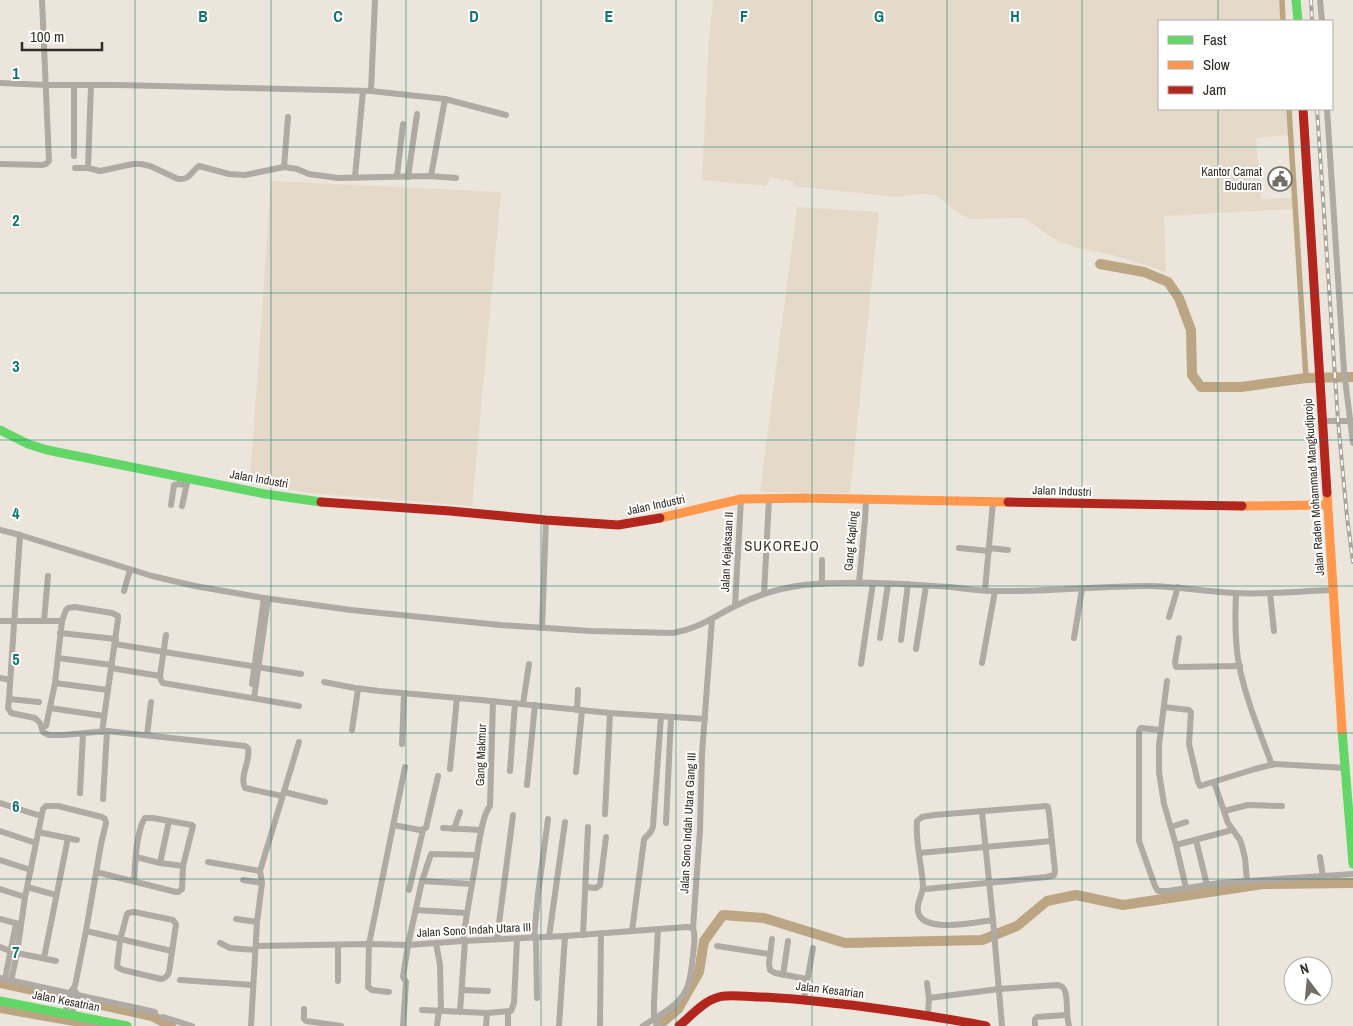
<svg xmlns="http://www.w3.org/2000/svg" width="1353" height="1026" font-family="'Archivo Narrow',sans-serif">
	<rect width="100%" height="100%" fill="#ece5dc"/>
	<g fill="#e5dac9">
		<path d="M713 0H1281L1283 21H1159V109H1288L1289 135 1256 138 1261 199 1292 198V209L1164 216 1166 272 1113 255 1082 249 1059 242 1024 218 970 219 953 209 936 195 921 194 896 197 793 186 794 182 770 177 766 186 702 180 709 40Z"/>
		<path d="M271 181 501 192 472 506 310 493 250 484Z"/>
		<path d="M797 207 879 212 850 493 760 492Z"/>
	</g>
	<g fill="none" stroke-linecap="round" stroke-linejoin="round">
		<g stroke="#bca583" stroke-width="5.5">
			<path d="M1282 0 1283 21"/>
			<path d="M1289 109 1306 378"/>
		</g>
		<g stroke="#bca583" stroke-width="10">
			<path d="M1100 264 1144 272 1168 282 1179 298 1191 330 1192 375 1201 387H1241L1306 378 1353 377"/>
			<path d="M0 983 152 1016 171 1026"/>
			<path d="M0 1008 102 1026"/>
			<path d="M658 1026 678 1009 699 972 704 941 723 915 764 918 845 943 982 940 1017 926 1047 901 1076 895 1123 905 1263 884 1353 883"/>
		</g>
		<g stroke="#afaaa3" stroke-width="6">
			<path d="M1320 0 1322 21"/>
			<path d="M0 83 46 85H117L371 91 445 99 506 115"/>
			<path d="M74 85V156"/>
			<path d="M371 91 375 0"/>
			<path d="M1327 109 1344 371 1353 443"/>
			<path d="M0 164 42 165 46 164 49 161 42 0"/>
			<path d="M284 167 288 117"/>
			<path d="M75 168H88L91 85"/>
			<path d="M88 168 100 171 133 164H141L150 166 178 179C191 180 190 172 199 166L229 174 245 175 284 167 297 169 309 174 338 178 429 176 456 178"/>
			<path d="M397 176 403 124"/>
			<path d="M431 176 445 99"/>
			<path d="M355 177 363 91"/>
			<path d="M408 177 417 114"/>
			<path d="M1328 421H1353"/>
			<path d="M171 505 174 485 179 484 186 485"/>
			<path d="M182 506 187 483"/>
			<path d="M0 530 20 535 152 576 195 586 264 598 351 610 500 625 591 631 673 633C698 629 713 617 735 606 757 595 780 588 804 585 852 580 902 584 951 587 966 589 981 591 996 591 1047 592 1097 586 1148 586 1177 586 1205 592 1234 593 1267 595 1300 591 1333 590"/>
			<path d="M20 535 9 699 8 708 11 713 35 718 40 723 43 732 49 735H63L107 731 116 732 245 746 248 748C251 761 239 776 245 788L282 796"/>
			<path d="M959 548 989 551"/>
			<path d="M989 548 1008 550"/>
			<path d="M822 560V584"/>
			<path d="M859 583 865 520 866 500"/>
			<path d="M985 590 993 502"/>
			<path d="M124 591 130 570"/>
			<path d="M1236 593C1235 615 1235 638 1238 659 1244 695 1259 730 1272 765"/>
			<path d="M1270 593 1274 631"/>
			<path d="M764 594 769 499"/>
			<path d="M735 606 741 499"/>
			<path d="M1169 617 1178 587"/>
			<path d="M0 621H62"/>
			<path d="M44 621 48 576"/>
			<path d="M542 628 546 520"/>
			<path d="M60 633 116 639"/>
			<path d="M166 635 160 676 161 680 163 683 299 706"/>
			<path d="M880 638 888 584"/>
			<path d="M1074 638 1082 589"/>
			<path d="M1179 638 1175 662 1176 667 1240 666"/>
			<path d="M901 640 908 584"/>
			<path d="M115 644 301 674"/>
			<path d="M916 649 926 586"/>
			<path d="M58 658 112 665"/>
			<path d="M982 663 995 591"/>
			<path d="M861 664 873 583"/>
			<path d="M111 668 160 676"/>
			<path d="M0 678 10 680"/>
			<path d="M1167 681 1159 745V772L1164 804 1176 845 1186 888"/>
			<path d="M324 682 355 688 379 691 481 700 610 713 705 719"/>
			<path d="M55 683 108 690"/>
			<path d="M252 684 264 598"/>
			<path d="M254 698 268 599"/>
			<path d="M9 699 39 702"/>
			<path d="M523 704 529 664"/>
			<path d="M1164 707 1189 710 1191 712 1189 744 1198 782 1200 786 1255 769 1275 764 1346 768"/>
			<path d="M50 708 104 716"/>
			<path d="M577 710 578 690"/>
			<path d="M46 726 55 683 62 621 66 610 68 608 75 607 112 613 118 616V619L102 732"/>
			<path d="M352 730 358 689"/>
			<path d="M1161 730 1141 728 1140 729 1139 732V841L1155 886 1158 891H1168L1219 883 1353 874"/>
			<path d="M147 735 151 702"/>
			<path d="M402 744 404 694"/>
			<path d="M450 769 457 698"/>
			<path d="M510 771 515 703"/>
			<path d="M576 772 582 710"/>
			<path d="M1214 782 1228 823 1240 840 1242 846 1245 858 1247 881"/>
			<path d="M527 785 535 705"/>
			<path d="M284 792 325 802"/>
			<path d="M80 793 83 734"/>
			<path d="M103 799 107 731"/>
			<path d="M0 803 41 816"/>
			<path d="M1224 811 1248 805 1282 806"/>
			<path d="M982 812 993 920 1002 1026"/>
			<path d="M605 814 610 713"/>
			<path d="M666 823 671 717"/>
			<path d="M393 825 420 830 426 828 438 776"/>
			<path d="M1171 827 1186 822"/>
			<path d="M443 828 481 830"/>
			<path d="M454 829 460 812"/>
			<path d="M0 831 36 843"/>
			<path d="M38 832 77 840"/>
			<path d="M1196 840 1207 885"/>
			<path d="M1176 845 1232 830"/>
			<path d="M919 853 1052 841"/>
			<path d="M136 857 160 863 183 866"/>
			<path d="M1320 857 1323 877"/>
			<path d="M0 860 31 870"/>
			<path d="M208 862 260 871"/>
			<path d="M160 863 169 821"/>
			<path d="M96 872 176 892H178L182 889 183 866 193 826 192 825 153 818H145C136 830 135 866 134 881"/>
			<path d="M243 880 262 883"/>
			<path d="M422 881 472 884"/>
			<path d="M27 887 56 895"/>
			<path d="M586 887 596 888 600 885 606 837"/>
			<path d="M923 888 926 889 1047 877 1054 875 1055 871 1049 813 1048 807 1046 806 934 815 922 817 917 821C915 842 922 865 923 886 923 895 916 903 918 912 923 934 978 922 993 920"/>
			<path d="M0 889 25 897"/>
			<path d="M409 890 423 830"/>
			<path d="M416 910 467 913"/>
			<path d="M134 912 173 920 176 924 169 972C167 977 165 978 161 979L123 970 117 967 120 940 127 914 128 913Z"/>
			<path d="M0 919 19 924"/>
			<path d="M236 919 257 922"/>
			<path d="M86 931 172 951"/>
			<path d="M632 931 644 840C646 834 652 835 653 826L661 716"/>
			<path d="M583 935 588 827"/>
			<path d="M549 937 565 822"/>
			<path d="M534 938 538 894 548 819"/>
			<path d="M536 938 537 998"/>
			<path d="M497 939 513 815"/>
			<path d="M772 939 769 963 770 970 775 973 807 979"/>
			<path d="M463 941C466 916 471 891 475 867 478 852 481 816 490 806L493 701"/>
			<path d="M220 943 230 948 255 950"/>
			<path d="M436 943 440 965 441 1010"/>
			<path d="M338 945V981"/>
			<path d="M256 946 369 944 408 945 463 941 565 936 687 927 693 928"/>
			<path d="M717 946 769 954"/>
			<path d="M0 947 10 951"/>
			<path d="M17 953 56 961"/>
			<path d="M44 958 68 838"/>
			<path d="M783 975 788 941"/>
			<path d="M0 978 155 1012"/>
			<path d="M5 979 16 924"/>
			<path d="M180 980 253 985"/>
			<path d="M11 981 17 953 25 897 43 809 46 806H58L102 817 105 819 106 823 101 844 86 931 75 986 70 993 65 1014"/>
			<path d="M927 983 929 998 999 989 1058 985C1062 987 1063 986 1065 991 1068 999 1066 1016 1069 1026"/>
			<path d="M462 990 488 991"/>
			<path d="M389 992 372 990 368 987 369 944 405 767"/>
			<path d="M804 999 813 948"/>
			<path d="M304 1009V1019L306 1021 341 1026"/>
			<path d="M422 1010 487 1013 511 1011 514 1003 517 939"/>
			<path d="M460 1012 465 941"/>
			<path d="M72 1015 76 992"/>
			<path d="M928 1015 929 998"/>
			<path d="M163 1017 192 1026"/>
			<path d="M654 1019V1002L658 929"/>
			<path d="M654 1019 659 1026"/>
			<path d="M251 1026 257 922 262 883 260 871 299 742"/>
			<path d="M403 1026 406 982 403 977 408 945 422 881 431 854H432L477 855"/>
			<path d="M437 1026 439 1010"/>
			<path d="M486 1026 487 1013"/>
			<path d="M508 1026V1012"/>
			<path d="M559 1026 565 936"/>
			<path d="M600 1026 601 933"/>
			<path d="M643 1026C659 1015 682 1005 688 985 691 976 692 965 693 955 694 946 696 936 693 928L700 830 702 754 712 619"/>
			<path d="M1035 1026V1019L1037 1017 1066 1015"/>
		</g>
		<g stroke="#63d668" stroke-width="9">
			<path d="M1296 0 1298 21"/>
			<path d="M0 430 28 444 47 450 265 494 321 502"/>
			<path d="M1342 730 1353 864"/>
			<path d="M0 1001 127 1026"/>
		</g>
		<g stroke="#ff974d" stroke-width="9">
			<path d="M1327 493 1342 730"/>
			<path d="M1242 506 1327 505"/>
			<path d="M660 518 741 499 805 498 1008 502"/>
		</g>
		<g stroke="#b3261e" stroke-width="9">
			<path d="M1303 109 1327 493"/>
			<path d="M321 502 450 511 546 520 618 525 660 518"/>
			<path d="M1008 502 1242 506"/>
			<path d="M679 1026C691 1016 703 1001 719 997 732 994 746 997 760 997 791 998 821 1002 851 1005 896 1011 941 1017 986 1026"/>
		</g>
		<g stroke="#aaa49d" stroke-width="4">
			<g id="rail">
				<path d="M1311 0 1312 21"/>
				<path d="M1317 109 1338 421 1347 517 1353 562"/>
			</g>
		</g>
		<use href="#rail" stroke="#fff" stroke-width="2" stroke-dasharray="5.5" stroke-linecap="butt"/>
	</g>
	<path fill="none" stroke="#0f766e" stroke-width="1" stroke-opacity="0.55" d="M135 0V1026M271 0V1026M406 0V1026M541 0V1026M676 0V1026M812 0V1026M947 0V1026M1082 0V1026M1218 0V21M1218 109V1026M0 147H1353M0 293H1353M0 440H1353M0 586H1353M0 733H1353M0 879H1353"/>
	<defs>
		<g id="civic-ring" transform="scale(1.25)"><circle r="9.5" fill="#fff" stroke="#726d66" stroke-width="1.5"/><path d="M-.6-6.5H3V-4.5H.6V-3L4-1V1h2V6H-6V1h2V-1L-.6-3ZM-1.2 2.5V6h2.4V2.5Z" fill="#726d66"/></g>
	</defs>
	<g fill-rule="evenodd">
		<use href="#civic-ring" x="1280" y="179"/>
	</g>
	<g text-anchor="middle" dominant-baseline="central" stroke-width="4" stroke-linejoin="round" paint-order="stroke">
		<g font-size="12" fill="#312d26" stroke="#fff" text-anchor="end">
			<text x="1262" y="172">Kantor Camat<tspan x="1262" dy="14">Buduran</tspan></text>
		</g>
		<g font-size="12" fill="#312d26" stroke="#fff">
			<text transform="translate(259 479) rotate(10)">Jalan Industri</text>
			<text transform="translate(1314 487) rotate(-94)">Jalan Raden Mohammad Mangkudiprojo</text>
			<text transform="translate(1062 491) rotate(2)">Jalan Industri</text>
			<text transform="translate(656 505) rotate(-12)">Jalan Industri</text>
			<text transform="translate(851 541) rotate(-85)">Gang Kapling</text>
			<text transform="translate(727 552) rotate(-87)">Jalan Kejaksaan II</text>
			<text transform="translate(481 755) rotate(-88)">Gang Makmur</text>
			<text transform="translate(688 823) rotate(-87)">Jalan Sono Indah Utara Gang III</text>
			<text transform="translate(474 930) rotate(-3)">Jalan Sono Indah Utara III</text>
			<text transform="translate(830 990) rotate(7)">Jalan Kesatrian</text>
			<text transform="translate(66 1001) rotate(11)">Jalan Kesatrian</text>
		</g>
		<g font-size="15" letter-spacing="1" fill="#3e3528" stroke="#fff">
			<text x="782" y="545">SUKOREJO</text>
		</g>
	</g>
	<g font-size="16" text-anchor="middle" font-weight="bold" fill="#0f766e" stroke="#fff" stroke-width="4" stroke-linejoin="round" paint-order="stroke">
		<text x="203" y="22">B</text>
		<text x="338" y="22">C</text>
		<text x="474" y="22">D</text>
		<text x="609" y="22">E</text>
		<text x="744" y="22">F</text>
		<text x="879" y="22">G</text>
		<text x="1015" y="22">H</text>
		<text x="16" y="79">1</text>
		<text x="16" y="226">2</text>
		<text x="16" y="372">3</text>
		<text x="16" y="519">4</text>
		<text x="16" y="665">5</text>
		<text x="16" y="812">6</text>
		<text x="16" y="958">7</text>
	</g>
	<rect x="1158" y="20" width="175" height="90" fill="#ffffff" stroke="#adaba8"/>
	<rect x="1168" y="36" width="25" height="8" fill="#63d668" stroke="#adaba8"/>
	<text x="1203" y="45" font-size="15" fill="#312d26">Fast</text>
	<rect x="1168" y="61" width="25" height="8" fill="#ff974d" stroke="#adaba8"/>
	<text x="1203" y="70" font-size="15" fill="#312d26">Slow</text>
	<rect x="1168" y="86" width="25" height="8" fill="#b3261e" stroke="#adaba8"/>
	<text x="1203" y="95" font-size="15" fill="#312d26">Jam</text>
	<g transform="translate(1308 981) rotate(344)"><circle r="24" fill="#ffffff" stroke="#adaba8"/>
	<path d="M0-4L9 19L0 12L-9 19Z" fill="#726d66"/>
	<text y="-8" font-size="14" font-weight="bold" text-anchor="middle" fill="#312d26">N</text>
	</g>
	<path d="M22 42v8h80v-8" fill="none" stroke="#312d26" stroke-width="2.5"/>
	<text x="30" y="42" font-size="15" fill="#312d26" stroke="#ffffff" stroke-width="4" paint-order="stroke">100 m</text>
</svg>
